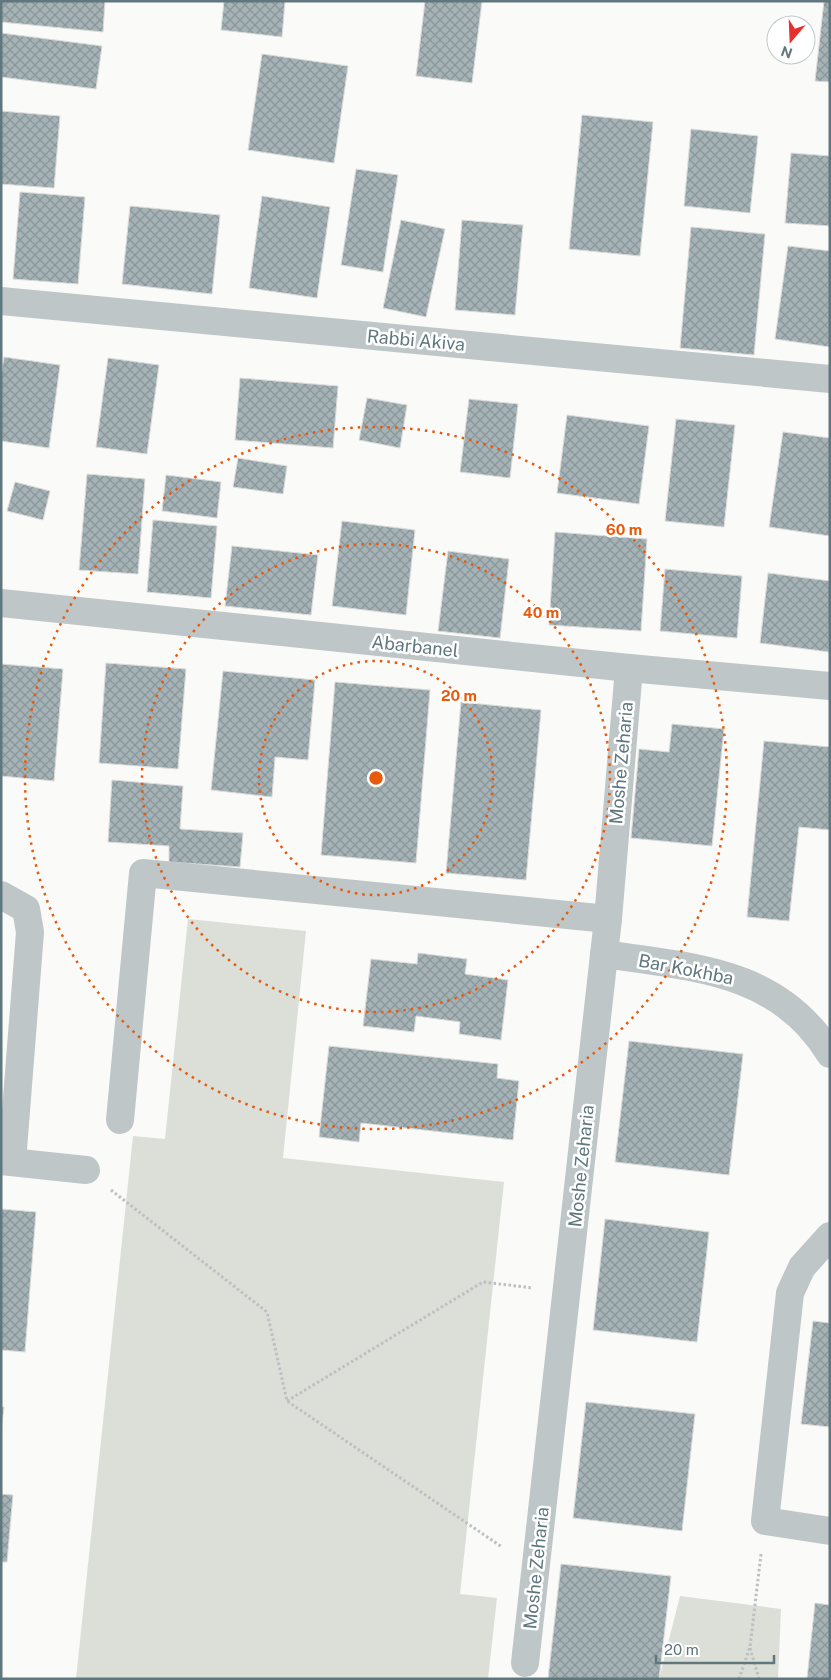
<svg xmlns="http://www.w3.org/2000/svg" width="831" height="1680" font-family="'Public Sans',sans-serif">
	<defs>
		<pattern id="building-cross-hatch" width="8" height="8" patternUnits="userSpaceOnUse" patternTransform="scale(1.25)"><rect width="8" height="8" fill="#a5b3b6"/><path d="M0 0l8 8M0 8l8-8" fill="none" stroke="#8a9699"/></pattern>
	</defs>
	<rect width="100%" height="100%" fill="#fafaf8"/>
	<g fill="#dbdfd7">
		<path d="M188 919 306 931 283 1158 504 1182 460 1594 497 1598 488 1679H76L133 1136 165 1139Z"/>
		<path d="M680 1596 781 1609 778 1679H659Z"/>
	</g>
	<g fill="url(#building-cross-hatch)" stroke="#dcdcda">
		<path d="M1 1H105L103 32 1 22Z"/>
		<path d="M224 1H285L282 37 221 30Z"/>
		<path d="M425 1H482L472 83 416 76Z"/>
		<path d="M824 1H830V82L815 81Z"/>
		<path d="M1 33 102 46 96 89 1 77Z"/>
		<path d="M262 54 348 66 334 163 248 150Z"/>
		<path d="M1 111 60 116 54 188 1 184Z"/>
		<path d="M582 115 653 122 640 256 569 249Z"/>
		<path d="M691 129 758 136 750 213 684 206Z"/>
		<path d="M791 153 830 156V226L785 223Z"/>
		<path d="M356 169 398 175 383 272 341 265Z"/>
		<path d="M20 192 85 197 78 284 13 279Z"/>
		<path d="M262 196 330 207 317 298 249 288Z"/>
		<path d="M130 206 220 215 212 294 122 284Z"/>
		<path d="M401 220 445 229 426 317 383 308Z"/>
		<path d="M462 220 523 225 515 315 455 310Z"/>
		<path d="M691 227 765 234 754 355 680 348Z"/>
		<path d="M788 246 830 251V347L775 339Z"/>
		<path d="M4 357 60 365 49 448 1 441V377Z"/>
		<path d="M108 358 159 365 147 454 96 447Z"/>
		<path d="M240 378 338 386 333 448 235 440Z"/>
		<path d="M367 398 407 405 400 448 359 440Z"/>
		<path d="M469 399 518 404 510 478 460 472Z"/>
		<path d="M567 415 649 426 639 504 557 493Z"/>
		<path d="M676 419 735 425 724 527 665 521Z"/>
		<path d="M783 432 830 438V536L769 527Z"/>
		<path d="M238 458 287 466 283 494 233 487Z"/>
		<path d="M87 474 145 479 138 574 79 570Z"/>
		<path d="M166 475 221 482 217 518 162 511Z"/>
		<path d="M15 482 50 491 43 520 7 511Z"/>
		<path d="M153 520 217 526 211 598 147 592Z"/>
		<path d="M342 521 415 530 406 615 332 606Z"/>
		<path d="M555 532 647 539 641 631 549 625Z"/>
		<path d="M232 546 318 555 311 615 225 606Z"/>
		<path d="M448 551 509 559 500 638 438 631Z"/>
		<path d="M665 569 742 576 737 638 660 631Z"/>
		<path d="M768 573 830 581 829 652 760 643Z"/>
		<path d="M106 663 186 669 178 769 99 763Z"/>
		<path d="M1 664 63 669 54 781 1 776Z"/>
		<path d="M223 671 315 680 308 760 275 757 272 797 211 790Z"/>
		<path d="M335 682 430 690 416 863 321 855Z"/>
		<path d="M461 702 541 710 526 880 446 873Z"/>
		<path d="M672 724 724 729 712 846 631 838 639 749 669 752Z"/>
		<path d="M764 741 830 747V830L799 827 789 921 747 917Z"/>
		<path d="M112 780 183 786 180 829 243 833 240 867 169 862V846L108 842Z"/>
		<path d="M418 953 467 959 465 974 508 980 501 1040 459 1034 460 1022 416 1016 414 1032 363 1026 371 959 417 964Z"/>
		<path d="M629 1041 743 1054 729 1175 615 1162Z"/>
		<path d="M329 1046 498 1064 497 1078 519 1081 513 1140 361 1123 359 1142 319 1137Z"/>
		<path d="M1 1209 36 1212 25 1352 1 1350Z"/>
		<path d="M605 1219 709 1232 697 1342 593 1330Z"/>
		<path d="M813 1321 830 1323V1427L801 1424Z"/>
		<path d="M586 1402 695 1414 682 1531 573 1518Z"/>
		<path d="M1 1407H4L1 1431Z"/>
		<path d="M1 1494 13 1495 7 1562H1Z"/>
		<path d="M561 1564 671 1576 659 1679H548Z"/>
		<path d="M815 1603 830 1605V1679H807Z"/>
	</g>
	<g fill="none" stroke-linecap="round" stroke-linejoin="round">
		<g stroke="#bbc0c2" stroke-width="3" stroke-dasharray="2.5 2.5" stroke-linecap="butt">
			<path d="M111 1190 267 1312 287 1401 502 1547"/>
			<path d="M287 1401 483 1282 533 1288"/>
			<path d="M750 1648 759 1679"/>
			<path d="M739 1679 750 1647 761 1554"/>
		</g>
		<g stroke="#bec6c8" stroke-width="28">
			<path d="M1 301 830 379"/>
			<path d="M1 603 629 668 830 686"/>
			<path d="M1 895 26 909 30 932 12 1162"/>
			<path d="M604 954C692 967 779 970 830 1054"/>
			<path d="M120 1120 143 873 608 919"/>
			<path d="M1 1161 86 1170"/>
			<path d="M830 1236 802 1267 790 1293 765 1521 830 1531"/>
			<path d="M525 1663 608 919 629 668"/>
		</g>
	</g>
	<g fill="none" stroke="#e8590c" stroke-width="2.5" stroke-dasharray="2.5 5">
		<circle cx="376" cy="778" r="117"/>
		<circle cx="376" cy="778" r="234"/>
		<circle cx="376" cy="778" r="351"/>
	</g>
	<g text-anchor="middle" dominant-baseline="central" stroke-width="5" stroke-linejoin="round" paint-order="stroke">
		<g font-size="18" fill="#5f777d" stroke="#fff">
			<text transform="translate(416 340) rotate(5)">Rabbi Akiva</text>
			<text transform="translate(415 646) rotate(6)">Abarbanel</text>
			<text transform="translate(621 763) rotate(-85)">Moshe Zeharia</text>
			<text transform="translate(686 969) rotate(11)">Bar Kokhba</text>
			<text transform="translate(581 1166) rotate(-84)">Moshe Zeharia</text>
			<text transform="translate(536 1568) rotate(-84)">Moshe Zeharia</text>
		</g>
	</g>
	<circle cx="376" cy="778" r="8" fill="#e8590c" stroke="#fff" stroke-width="2.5"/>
	<g font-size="15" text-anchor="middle" font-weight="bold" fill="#e8590c" stroke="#fff" stroke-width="5" stroke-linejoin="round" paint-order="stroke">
		<text x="624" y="535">60 m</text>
		<text x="541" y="618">40 m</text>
		<text x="459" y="701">20 m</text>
	</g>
	<rect width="831" height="1680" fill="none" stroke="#5f777d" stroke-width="5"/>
	<g transform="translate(791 40) rotate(199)"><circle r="24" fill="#ffffff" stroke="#bfc9cb"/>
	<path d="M0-4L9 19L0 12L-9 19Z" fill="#e7302b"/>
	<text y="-8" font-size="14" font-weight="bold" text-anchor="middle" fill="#5f777d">N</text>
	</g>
	<path d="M656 1655v8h118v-8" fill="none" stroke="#5f777d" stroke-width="2.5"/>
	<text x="664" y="1655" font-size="15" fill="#5f777d" stroke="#ffffff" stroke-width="4" paint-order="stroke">20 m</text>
</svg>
